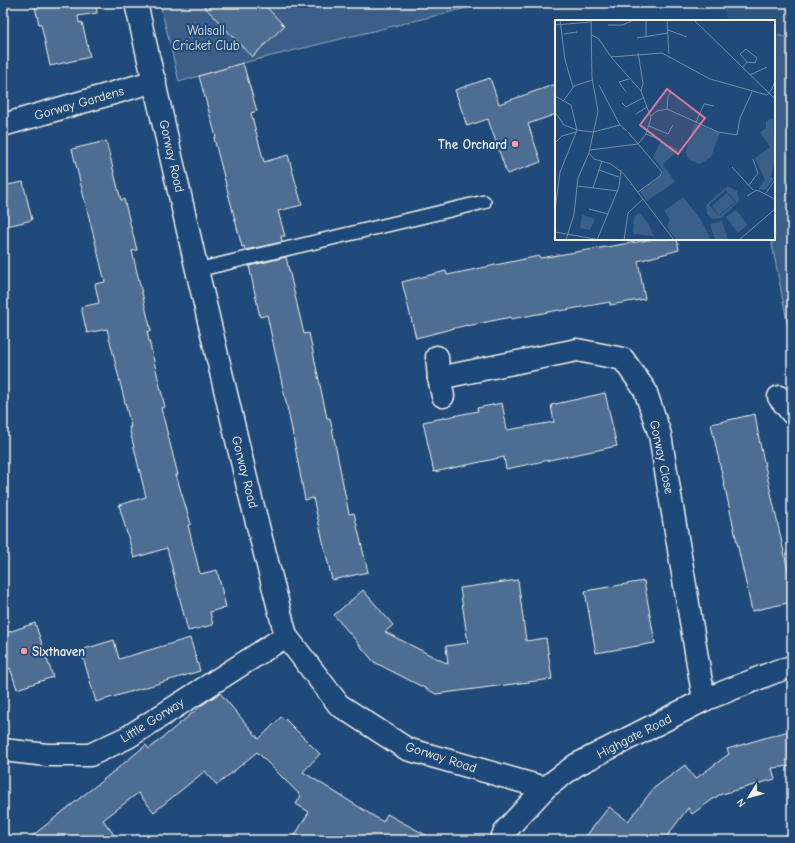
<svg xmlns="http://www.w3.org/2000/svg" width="795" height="843" font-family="'Comic Neue',sans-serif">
	<rect width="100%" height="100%" fill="#1f4a7a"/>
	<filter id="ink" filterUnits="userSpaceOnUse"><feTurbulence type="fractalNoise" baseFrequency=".025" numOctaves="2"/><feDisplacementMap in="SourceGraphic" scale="8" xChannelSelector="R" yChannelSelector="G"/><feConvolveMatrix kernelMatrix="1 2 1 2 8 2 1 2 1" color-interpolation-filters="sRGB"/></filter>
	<g filter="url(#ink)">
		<path fill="#2d5581" d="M721 3H792V38L774 35V21H727Z"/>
		<g fill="#3a5f88" stroke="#97a8b8">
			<path d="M160 3H487L243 63 179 82Z"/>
			<path d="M774 35 792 38V347L771 239H774Z"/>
		</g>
		<g fill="#4d6e92" stroke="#f4f1e8">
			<path d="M34 3H96L97 13 78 16 79 23 82 22 90 57 50 66 41 24H39Z"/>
			<path d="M201 3H263L284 26 252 57Z"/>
			<path d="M243 63 257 111 251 113 264 162 288 155 302 205 278 211 285 236H281L282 242 245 250 244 246 242 247 214 138 216 137 199 76Z"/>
			<path d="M490 78 499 104 556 84V114L528 124 541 162 507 174 488 119 467 126 455 90Z"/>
			<path d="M106 141 121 200 124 199 137 250 132 251 151 331 147 332 165 407 161 408 178 475H176L191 524 188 525 200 574 217 570 226 607 210 612 213 625 188 631 167 548 134 558 119 505 146 497 129 427H131L107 329 87 333 81 307 99 303 95 284 105 282 72 149Z"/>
			<path d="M23 182 32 220 3 227V186Z"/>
			<path d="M654 239H677L679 250 638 261 645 299 610 305V302L560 311 559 310 511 319V317L467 326V325L416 338 402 282 446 271 447 275 539 256 540 258Z"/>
			<path d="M286 257 304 334 309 333 327 418H330L349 514 354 513 368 572 332 580 313 498 305 500 291 425 267 315 260 317 249 266Z"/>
			<path d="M605 393 617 446 506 469 504 457 434 472 423 422 478 411 477 408 502 403 507 430 554 422 551 405Z"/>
			<path d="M755 414 759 439 792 588V602L752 611 711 424Z"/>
			<path d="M518 580 526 641 546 638 552 679 436 694 374 662 334 615 363 590 393 625 385 632 448 664 446 646 468 643 460 588Z"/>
			<path d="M644 581 655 643 596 653 585 591Z"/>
			<path d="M35 623 53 677 17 689 10 668 3 671V634Z"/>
			<path d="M190 638 200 671 96 702 81 650 114 640 119 659Z"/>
			<path d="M220 693 259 739 282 716 320 754 303 772 383 822 387 814 435 840H292L309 812 296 804 301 796 257 752 217 785 205 771 154 812 138 793 103 820 118 840H27L118 768 146 745 149 749 202 705Z"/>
			<path d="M792 730V766L772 768 775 779 719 795 692 814 688 808 664 840H583L609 807 628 821 654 788 685 765 695 779 729 754 727 749Z"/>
		</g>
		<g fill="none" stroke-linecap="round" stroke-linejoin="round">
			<g stroke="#f4f1e8" stroke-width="16">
				<path id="lane" d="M197 270 484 202"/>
			</g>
			<g stroke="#f4f1e8" stroke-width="25">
				<g id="street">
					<path d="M136 3 197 270 248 487 286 636 339 705 407 749 545 788"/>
					<path d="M3 125 155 81"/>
					<path d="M437 357 439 378 443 396"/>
					<path d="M439 378 577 350 623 359 645 390 660 435 704 700"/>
					<path d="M779 397 792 413"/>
					<path d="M3 750 47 755H90L128 737 286 636"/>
					<path d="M501 840 506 830 545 788 576 765 704 700 777 671 792 667"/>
				</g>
			</g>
			<use href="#lane" stroke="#1f4a7a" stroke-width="13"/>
			<use href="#street" stroke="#1f4a7a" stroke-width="22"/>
		</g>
	</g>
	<g fill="#ff9aa2" stroke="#1f4a7a" stroke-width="1.5">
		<circle cx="515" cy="144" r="4"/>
		<circle cx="24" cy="651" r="4"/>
	</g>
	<g text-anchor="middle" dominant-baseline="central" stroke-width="4" stroke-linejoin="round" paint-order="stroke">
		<g font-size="13" fill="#e1e2de" stroke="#1f4a7a">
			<text x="206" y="30">Walsall<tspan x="206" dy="15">Cricket Club</tspan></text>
		</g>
		<g font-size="13" fill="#f4f1e8" stroke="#1f4a7a">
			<text transform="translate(79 103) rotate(-16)">Gorway Gardens</text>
			<text transform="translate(172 156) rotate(77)">Gorway Road</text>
			<text transform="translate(662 457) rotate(78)">Gorway Close</text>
			<text transform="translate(245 472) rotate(76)">Gorway Road</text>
			<text transform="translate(152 720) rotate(-32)">Little Gorway</text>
			<text transform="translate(634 736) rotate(-27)">Highgate Road</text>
			<text transform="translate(441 757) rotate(18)">Gorway Road</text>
		</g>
		<g font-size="13" font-weight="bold" fill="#f4f1e8" stroke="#1f4a7a" text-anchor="end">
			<text x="507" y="144">The Orchard</text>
			<text x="32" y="651" text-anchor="start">Sixthaven</text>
		</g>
	</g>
	<g transform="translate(555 20)">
		<rect width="220" height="220" fill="#1f4a7a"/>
		<path d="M218 98 220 142 216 156 219 159 210 170 203 169 210 160 200 138 215 127 205 112 211 108V101ZM140 103 165 113 156 137 145 144 134 140 130 132ZM106 121 124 130 108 144 120 162 92 181 85 172 107 155 108 150 98 137ZM173 166 182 171 184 181 166 198 157 199 152 194 151 185ZM171 170 181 182 164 196 154 185ZM172 173 180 182 164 195 157 186ZM128 177 146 200 156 220H121L112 207 115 199 109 191ZM181 190 193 205 183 213 171 197ZM85 193 93 203 99 216 78 214 79 197ZM27 195 40 199 35 210 25 208ZM167 201 173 220H160L155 204Z" fill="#3a5f88" fill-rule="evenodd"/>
		<path fill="none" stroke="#748da6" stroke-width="1" d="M5 0 10 40 18 67M112 0 114 34M139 0 220 79M0 5 36 2M53 5H67L79 0M113 10 132 17M9 14 22 12M91 16V0M82 18 113 13M83 33 88 63 86 71M56 37 107 33 155 59 212 75 217 69 220 61M188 47 192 42 185 34 191 29 202 38 200 43 192 42M195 55 212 47M44 65 65 105 72 111M71 72 64 62 74 59M0 76 16 85 22 110M9 80 19 66 37 60M67 83 71 87 88 78M112 89 113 76 116 72M0 92 9 105 22 110 38 112 65 105M81 94 92 87M96 96 102 91 112 89 163 112 182 115 185 98 197 72M141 102 149 84 159 86M94 106 113 114 118 105M73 112 107 152 105 156 83 172M91 114 106 120M0 123 7 116 21 112M35 130 83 124 91 114 96 98 86 71 56 37 44 19 37 15M34 133 39 139 56 144 69 154 119 220M177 147 198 170M44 150 64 157M194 165 203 153 198 139M22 166 63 171M38 168 47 141M211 173 220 160M192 176 202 170 220 179M34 189 53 194M0 190 5 152 22 110M0 212 46 220M11 220 19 194 23 158 34 133 43 91 37 58 36 0M42 220 64 167 66 150M69 220 73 193 88 179M184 220 220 189"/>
		<path fill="#d87a9a" fill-opacity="0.15" stroke="#d87a9a" stroke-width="2" d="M112 69 150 98 123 134 85 105Z"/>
		<rect width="220" height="220" fill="none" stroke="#f4f1e8" stroke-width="2"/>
	</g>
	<rect width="795" height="843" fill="none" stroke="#1f4a7a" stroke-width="16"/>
	<rect x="8" y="8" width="779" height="827" fill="none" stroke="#f4f1e8" stroke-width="1.5" filter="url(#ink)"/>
	<g transform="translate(749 797) rotate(233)" stroke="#1f4a7a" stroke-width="3" paint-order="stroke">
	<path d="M0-3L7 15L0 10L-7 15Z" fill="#f4f1e8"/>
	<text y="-6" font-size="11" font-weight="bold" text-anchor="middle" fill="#f4f1e8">N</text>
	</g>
</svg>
